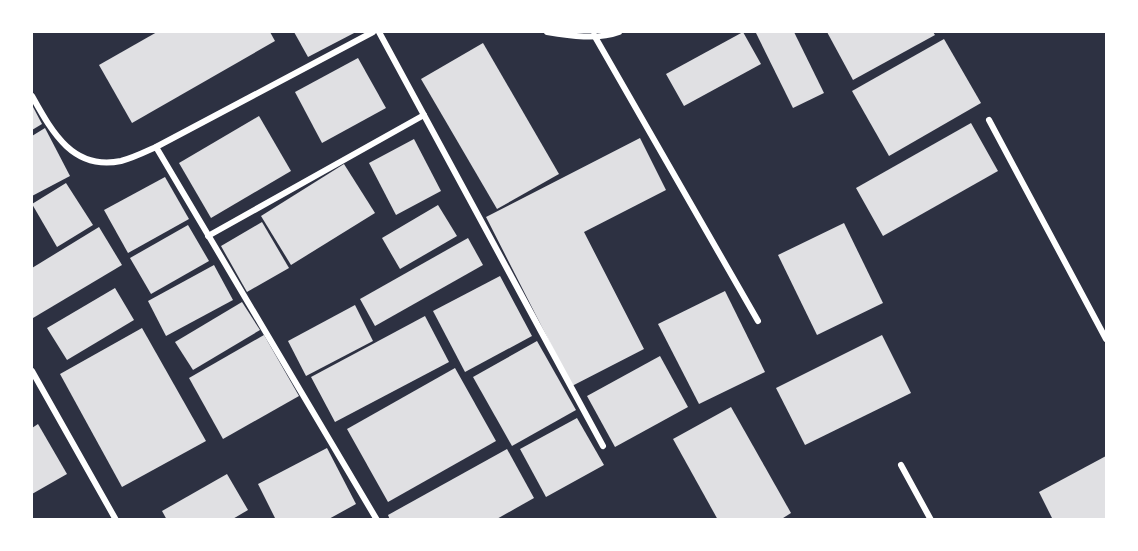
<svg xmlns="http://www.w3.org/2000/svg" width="1138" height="551" font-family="Barlow,sans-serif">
	<rect width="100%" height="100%" fill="#2d3142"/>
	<g fill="#e0e0e3">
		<path d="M157 32H270L275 41 132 123 99 65Z"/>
		<path d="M294 32H356L308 57Z"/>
		<path d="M743 32 761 64 684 106 666 74Z"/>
		<path d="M758 32H794L824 93 793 108 756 33Z"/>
		<path d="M827 32H933L935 35 853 80Z"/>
		<path d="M944 39 981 103 889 156 852 91Z"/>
		<path d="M483 43 559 174 497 209 421 79Z"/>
		<path d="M358 58 386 108 322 143 295 92Z"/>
		<path d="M32 105 42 124 32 130Z"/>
		<path d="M259 116 291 171 211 218 179 163Z"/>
		<path d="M971 123 998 171 883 236 856 188Z"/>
		<path d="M45 128 70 176 32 196V136Z"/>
		<path d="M640 138 666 190 584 232 644 349 572 386 486 217Z"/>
		<path d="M414 139 441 191 396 215 369 163Z"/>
		<path d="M344 164 375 213 291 265 261 216Z"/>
		<path d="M165 177 189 219 128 253 104 210Z"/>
		<path d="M66 183 93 225 57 247 32 204Z"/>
		<path d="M438 205 457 236 400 269 382 238Z"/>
		<path d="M262 222 289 268 247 292 221 246Z"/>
		<path d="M844 223 883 303 817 335 778 255Z"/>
		<path d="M188 225 209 261 151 294 130 258Z"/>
		<path d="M99 227 122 265 33 318 32 315V268Z"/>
		<path d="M468 238 483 265 375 326 360 299Z"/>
		<path d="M214 265 233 300 166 336 148 301Z"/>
		<path d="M500 276 532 336 465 372 433 311Z"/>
		<path d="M115 288 134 320 67 360 47 328Z"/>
		<path d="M725 291 765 372 699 404 658 324Z"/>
		<path d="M242 302 260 330 193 370 175 342Z"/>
		<path d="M355 305 373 341 306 376 288 341Z"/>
		<path d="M425 316 449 362 335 422 311 377Z"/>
		<path d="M142 328 206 441 122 487 60 374Z"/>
		<path d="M264 335 299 396 223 439 189 378Z"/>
		<path d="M882 335 911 393 805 445 776 388Z"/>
		<path d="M537 341 576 410 512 446 473 377Z"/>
		<path d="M660 356 688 407 615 447 587 396Z"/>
		<path d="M455 368 496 441 388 502 347 429Z"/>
		<path d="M731 407 791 513 780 520H718L673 439Z"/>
		<path d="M577 418 604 465 546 497 520 449Z"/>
		<path d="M38 424 67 474 32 494V428Z"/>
		<path d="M327 448 356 504 327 520H276L258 484Z"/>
		<path d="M507 449 534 498 495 520H390L388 515Z"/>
		<path d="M1106 456V520H1053L1039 492Z"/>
		<path d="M227 474 248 510 231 520H167L162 511Z"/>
	</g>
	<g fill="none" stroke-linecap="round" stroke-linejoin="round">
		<g stroke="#fff" stroke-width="6">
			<path d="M379 32 603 446"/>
			<path d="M547 32C570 36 598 40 619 32"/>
			<path d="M594 35 758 321"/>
			<path d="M32 96C52 132 73 171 121 161 133 158 145 152 156 147L373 32"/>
			<path d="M989 120 1106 339"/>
			<path d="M156 147 377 520"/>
			<path d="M208 236 424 115"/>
			<path d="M32 371 116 520"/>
			<path d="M901 465 931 520"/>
		</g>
	</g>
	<rect width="1138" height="551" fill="none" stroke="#ffffff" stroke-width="66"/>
</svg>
